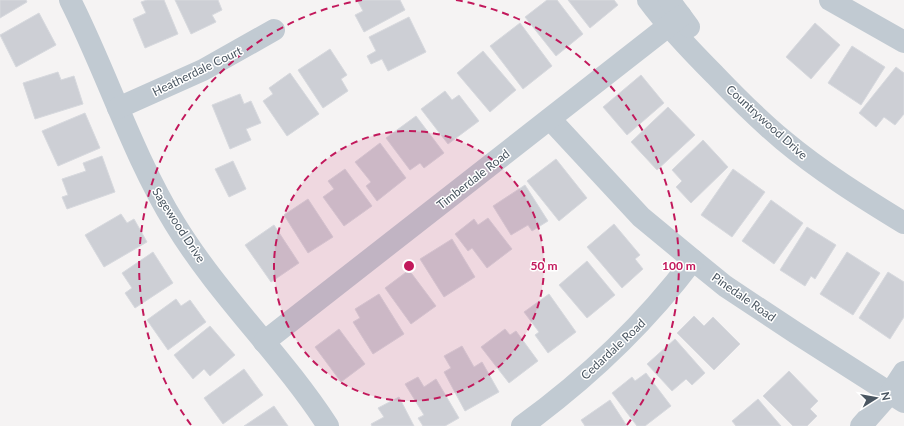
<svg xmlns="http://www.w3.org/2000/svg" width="904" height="426" font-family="Lato,sans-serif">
	<rect width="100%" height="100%" fill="#f5f3f3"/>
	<g fill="#cdcfd5" stroke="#d7d9de">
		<path d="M0 0H26L27 2 0 18Z"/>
		<path d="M147 0H164L178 34 145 48 133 19 146 13 141 2Z"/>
		<path d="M175 0H218L222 10 212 15 216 22 191 34Z"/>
		<path d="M357 0H400L405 10 364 32 355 15 363 11Z"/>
		<path d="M547 0H557L583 34 556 56 525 17Z"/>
		<path d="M568 0H614L618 5 590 28Z"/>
		<path d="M39 13 56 45 16 67 0 35Z"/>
		<path d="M409 17 426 52 388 71 382 59 371 64 367 56 376 51 369 37Z"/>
		<path d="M520 23 552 66 523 89 490 46Z"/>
		<path d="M815 23 840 45 811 79 786 57Z"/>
		<path d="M852 46 885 67 861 105 828 83Z"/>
		<path d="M330 49 347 75 341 79 348 91 323 108 298 70Z"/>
		<path d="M483 51 516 90 490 112 457 73Z"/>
		<path d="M896 67 904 73V114L895 125 884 117 876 127 859 113Z"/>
		<path d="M58 72 61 80 74 76 83 104 35 119 23 83Z"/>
		<path d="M290 73 319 114 287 136 263 101 273 94 269 88Z"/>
		<path d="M641 75 664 103 627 135 603 107Z"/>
		<path d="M445 91 452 100 459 95 479 121 448 144 421 109Z"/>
		<path d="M240 94 244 104 251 101 261 123 246 129 251 140 230 149 212 105Z"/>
		<path d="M668 107 695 135 657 170 631 142Z"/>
		<path d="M85 113 100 148 58 166 42 131Z"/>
		<path d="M416 116 444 153 424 168 420 163 410 170 386 138Z"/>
		<path d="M703 140 728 167 691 203 676 187 682 181 672 170Z"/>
		<path d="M380 143 406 178 377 201 366 186 371 182 355 162Z"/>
		<path d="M102 156 115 192 67 209 62 197 68 195 62 179 86 171 83 163Z"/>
		<path d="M556 159 587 198 559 221 527 181Z"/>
		<path d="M233 161 246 189 229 197 215 169Z"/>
		<path d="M345 169 372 206 344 226 323 197 334 189 328 181Z"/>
		<path d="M733 169 765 192 732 237 701 215Z"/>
		<path d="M525 185 548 221 532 231 528 225 511 235 493 206Z"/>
		<path d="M308 199 333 237 308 253 284 215Z"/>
		<path d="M771 200 803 223 774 264 742 241Z"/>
		<path d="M121 214 127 223 134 219 147 242 104 267 85 235Z"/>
		<path d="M488 218 512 249 487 268 472 248 468 251 455 234 474 219 478 225Z"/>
		<path d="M614 224 640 255 635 259 643 269 622 288 587 247Z"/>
		<path d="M274 225 299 263 271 282 245 245Z"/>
		<path d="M807 227 836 245 815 279 811 276 805 286 780 270Z"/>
		<path d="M452 239 475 277 444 297 420 259Z"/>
		<path d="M153 252 173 283 135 308 125 293 132 288 122 273Z"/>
		<path d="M847 252 880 273 853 315 820 294Z"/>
		<path d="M587 261 615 295 587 318 559 285Z"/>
		<path d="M409 270 436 306 411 324 385 288Z"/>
		<path d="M888 272 904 282V317L890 339 859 318Z"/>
		<path d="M379 294 404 334 373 354 353 322 360 318 355 309Z"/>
		<path d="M549 294 576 332 548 353 535 335 539 332 524 312Z"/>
		<path d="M176 299 181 306 190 300 206 322 168 350 147 320Z"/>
		<path d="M694 316 704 326 713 317 740 344 714 370 677 333Z"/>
		<path d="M210 326 235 355 210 376 204 369 193 379 174 355Z"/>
		<path d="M339 329 365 364 341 382 315 347Z"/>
		<path d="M505 329 510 335 516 331 538 361 509 383 481 347Z"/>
		<path d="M675 339 705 373 692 385 686 379 672 391 647 364Z"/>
		<path d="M462 346 474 367 482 362 499 392 465 411 444 372 451 368 444 356Z"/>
		<path d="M244 369 263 395 223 424 204 398Z"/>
		<path d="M789 371 818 401 810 409 817 416 807 426H793L763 396Z"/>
		<path d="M646 373 671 406 645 426H637L612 393 632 377 635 381Z"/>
		<path d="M418 377 424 387 436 379 459 418 445 426H423L418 418 424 415 405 384Z"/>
		<path d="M399 397 414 426H372L371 424 384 417 378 408Z"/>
		<path d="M758 399 781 426H736L732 421Z"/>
		<path d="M610 400 627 426H585L581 420Z"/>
		<path d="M274 406 288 426H244Z"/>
	</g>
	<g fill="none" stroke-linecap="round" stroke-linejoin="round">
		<g stroke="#c1cad2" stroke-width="22">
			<path d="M70 0C107 73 132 154 175 224 219 296 282 355 328 426"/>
			<path d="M648 0C668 27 691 51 715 75 737 98 759 120 783 140 820 171 863 198 904 223"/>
			<path d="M669 0 689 27"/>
			<path d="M830 0 904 42"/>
			<path d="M118 108 203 70 274 30"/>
			<path d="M550 119 641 217 693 260 725 286 796 333 904 402"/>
			<path d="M264 342 681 16"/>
			<path d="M522 426C588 378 644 325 693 260"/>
			<path d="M861 426 891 392 904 372"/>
		</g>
	</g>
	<circle cx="409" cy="266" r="135" fill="#c2185b" fill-opacity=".12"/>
	<g fill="none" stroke="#c2185b" stroke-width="2" stroke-dasharray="7 5">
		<circle cx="409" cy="266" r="135"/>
		<path d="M191 425A270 270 0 0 1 362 0M456 0A270 270 0 0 1 627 425"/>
	</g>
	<g text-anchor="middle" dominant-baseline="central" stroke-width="3" stroke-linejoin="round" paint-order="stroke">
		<g font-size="12" fill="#4a5661" stroke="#fff">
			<text transform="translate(197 71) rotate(-26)">Heatherdale Court</text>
			<text transform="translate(767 122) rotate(42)">Countrywood Drive</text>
			<text transform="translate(473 179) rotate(-38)">Timberdale Road</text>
			<text transform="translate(179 225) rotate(57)">Sagewood Drive</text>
			<text transform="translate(744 297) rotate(35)">Pinedale Road</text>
			<text transform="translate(613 349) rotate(-43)">Cedardale Road</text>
		</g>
	</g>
	<circle cx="409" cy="266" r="6" fill="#c2185b" stroke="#fff" stroke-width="2"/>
	<g font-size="12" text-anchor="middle" font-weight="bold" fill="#c2185b" stroke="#fff" stroke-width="3" stroke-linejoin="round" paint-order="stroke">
		<text x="544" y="270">50 m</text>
		<text x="679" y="270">100 m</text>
	</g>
	<g transform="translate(876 398) rotate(79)" stroke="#ffffff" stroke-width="3" paint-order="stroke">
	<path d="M0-3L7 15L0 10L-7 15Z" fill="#4a5661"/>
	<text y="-6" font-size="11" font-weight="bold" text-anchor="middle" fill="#4a5661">N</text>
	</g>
</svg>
